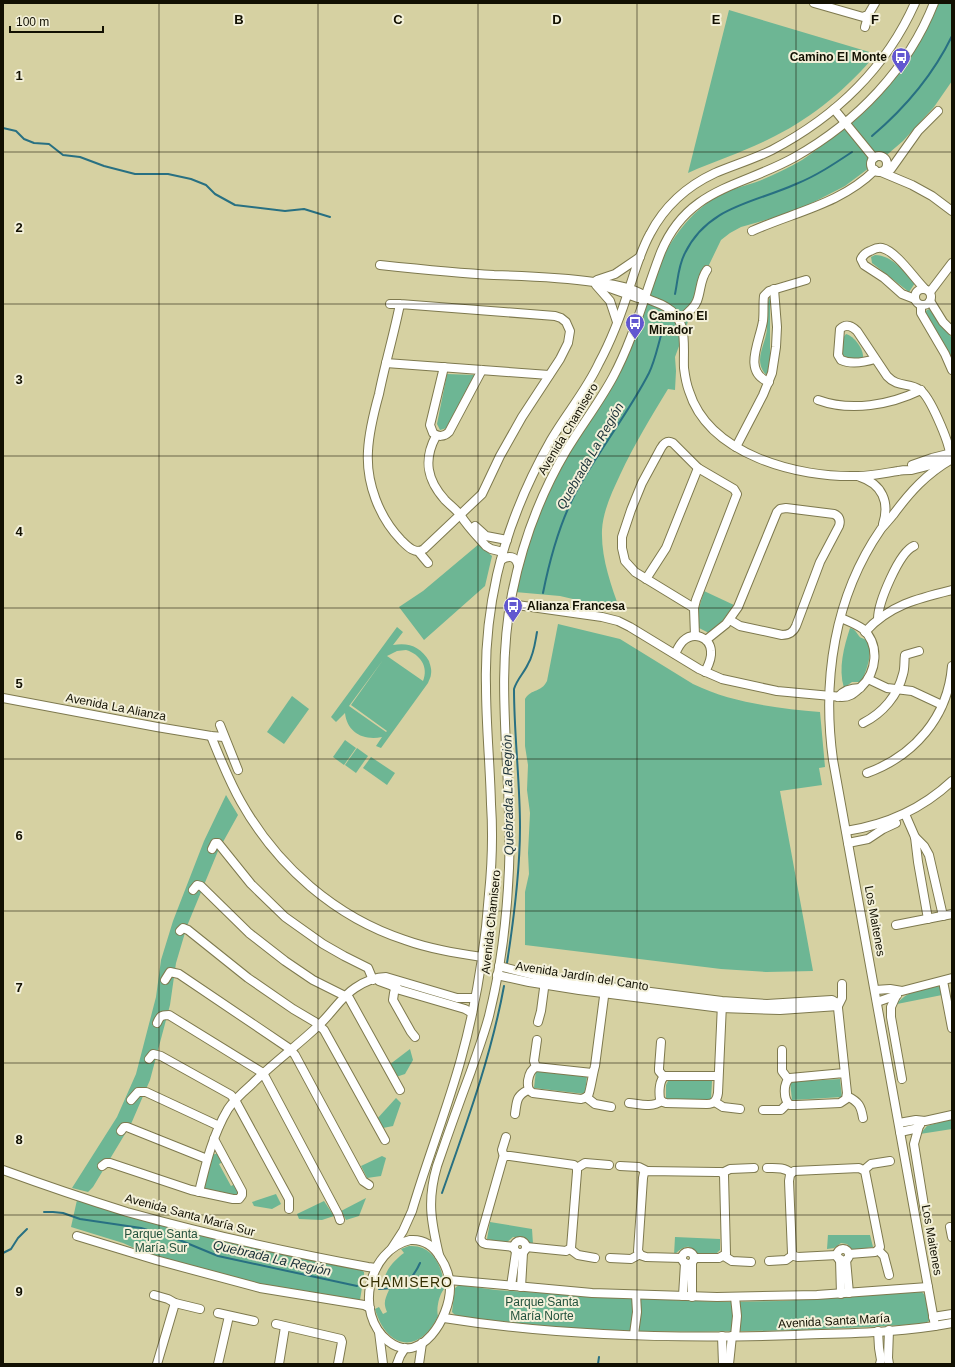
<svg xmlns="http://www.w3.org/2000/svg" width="955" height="1367" font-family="Helvetica,sans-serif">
	<rect width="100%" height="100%" fill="#d6d1a2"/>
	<g fill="#6db694" fill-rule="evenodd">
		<path d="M939 3H952V81L934 107 903 141 889 153 845 186 808 205 776 217 741 227 730 233 721 240 708 267 675 357 676 371 675 390 668 389C651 417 634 445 620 475 612 492 603 511 602 530 601 558 611 585 620 610L560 596 515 592 532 533 547 495 576 441 604 400 663 257C677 230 698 204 727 192 737 187 748 185 759 181 774 175 788 168 802 160 810 155 817 149 824 144 835 135 847 127 858 118 894 86 920 47 939 3Z"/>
		<path d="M729 10 876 54C849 87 813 117 775 136 747 151 717 160 688 173Z"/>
		<path d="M875 255C892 255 904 272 915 283L909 292 872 263 871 257Z"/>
		<path d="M770 297V368L766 375C752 359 767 344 767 327 767 315 765 309 770 297Z"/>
		<path d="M929 309 952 338V363L924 312Z"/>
		<path d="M846 334C854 336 864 349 863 358L852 359 843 356 842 339Z"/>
		<path d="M447 374 475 375 447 428 440 430 437 424Z"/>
		<path d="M479 544 492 556 485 586 424 640 399 607 423 591Z"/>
		<path d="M704 591 734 605 718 627 709 633 699 628V608Z"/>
		<path d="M558 624 620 639 693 684C732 703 777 708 820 712L825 767 819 768 822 785 780 791 813 971 766 972 721 969 525 945V892L529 874 528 853 530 813 527 790 528 765 525 746V699C532 688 541 693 547 681Z"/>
		<path d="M397 627 403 632 393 645C409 642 421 647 429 661 430 665 432 669 431 674 431 677 429 680 428 683L381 748 376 746 382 737C363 741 347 732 345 713L336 722 331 717ZM406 650C420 654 429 667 423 681L387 656 397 651ZM383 660 351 705 387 731 386 732 349 706Z"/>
		<path d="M850 628C855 629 856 632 859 636 861 639 865 638 867 641 874 651 866 673 861 682H852L844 688C838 668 844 647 850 628Z"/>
		<path d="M292 696 309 709 284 744 267 732Z"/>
		<path d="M345 740 356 748 344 765 333 757Z"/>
		<path d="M357 748 368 756 356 773 345 765Z"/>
		<path d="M371 757 395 773 387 785 363 768Z"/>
		<path d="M226 795 238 815 218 851 187 926 176 963 170 1005 150 1080 131 1124 93 1187 88 1192 72 1188 117 1117 136 1074 156 997 161 960 173 921 204 841Z"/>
		<path d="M938 986 940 987 942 995 897 1004C908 990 921 990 938 986Z"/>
		<path d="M410 1049 413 1060 405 1074 396 1077 389 1065Z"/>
		<path d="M536 1070 587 1076 585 1094 534 1088Z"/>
		<path d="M840 1079 842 1097 792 1100 790 1082Z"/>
		<path d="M668 1081H712L711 1099H666V1085Z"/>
		<path d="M396 1098 401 1103 393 1126 383 1128 376 1120Z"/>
		<path d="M952 1119V1129L920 1134 927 1126Z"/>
		<path d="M215 1154H218L223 1162 219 1164 231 1186 235 1184 239 1191 238 1195 236 1196 205 1190 204 1185 212 1155Z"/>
		<path d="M382 1156 386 1158 381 1176 367 1178 361 1166Z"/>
		<path d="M276 1194 281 1204 272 1209 254 1206 252 1202Z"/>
		<path d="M366 1198 359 1216 346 1220 341 1211Z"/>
		<path d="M77 1200 239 1245 361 1270 364 1272V1275L360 1300 357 1302 261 1284 154 1257 123 1243 71 1227Z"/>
		<path d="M324 1201 334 1216 322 1220 299 1219 297 1214Z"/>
		<path d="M490 1222 532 1229 533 1244 530 1245 520 1237H513L506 1243 487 1239Z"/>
		<path d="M828 1235H870L873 1247 853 1250 847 1244 841 1243 834 1248 827 1249Z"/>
		<path d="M675 1237 720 1239V1250L716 1254H697C689 1242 683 1247 674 1255Z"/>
		<path d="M409 1246C433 1244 444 1268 444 1289 439 1295 436 1309 438 1316 419 1356 386 1348 375 1309L379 1307 383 1314 387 1312C383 1303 385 1299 389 1290 376 1279 394 1260 404 1253L401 1249Z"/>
		<path d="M459 1285 496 1290 618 1298 724 1302 780 1301 922 1292 925 1295 930 1318 929 1321 925 1323 903 1325C816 1330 730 1333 643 1331 582 1330 520 1323 459 1317L455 1315 452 1312 455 1288Z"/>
	</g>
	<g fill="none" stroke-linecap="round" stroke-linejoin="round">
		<g stroke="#287082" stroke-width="2">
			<path d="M3 128 16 131 24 139 34 143 49 144 63 155 80 157 104 166 135 174H168L191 179 206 185 215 194 235 205 285 211 304 209 330 217"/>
			<path d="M872 136C905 108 933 75 952 36"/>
			<path d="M675 294C678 280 678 266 685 253 708 206 754 203 796 184 816 176 834 164 852 152"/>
			<path d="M543 593C550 558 559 524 576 492 598 451 628 414 649 373 655 361 658 345 662 332"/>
			<path d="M507 963C514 918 520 872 520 827 520 781 514 735 514 689 517 679 524 673 528 664 534 654 535 643 537 632"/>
			<path d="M442 1193C466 1125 491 1057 504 986"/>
			<path d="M44 1212H53L63 1213 80 1219 141 1228 177 1239 218 1256 357 1286"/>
			<path d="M3 1253 11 1249 18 1238 27 1229"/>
			<path d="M379 1289C400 1289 411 1283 420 1263"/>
			<path d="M598 1364 599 1357"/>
		</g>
		<g stroke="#7e794e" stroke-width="10">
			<g id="minor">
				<path d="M814 3 863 17 868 15 875 3"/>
				<path d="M865 27 867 20 866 16"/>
				<path d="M834 109 874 158"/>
				<circle cx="879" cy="164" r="8"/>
				<path d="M891 169 918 131 938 111"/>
				<path d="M881 172 912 185 932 196 952 211"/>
				<path d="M752 231C794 212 841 204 875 170"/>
				<path d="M380 265C418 269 456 273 494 275 528 276 561 277 594 282 610 284 626 286 640 293 643 294 644 297 648 299 654 302 660 303 666 307 689 320 683 346 684 368 685 376 686 383 689 391 709 455 798 478 858 476 872 476 885 473 898 471 902 470 907 470 911 470 921 468 931 465 941 462"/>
				<path d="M597 280 615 274 640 257"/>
				<path d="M596 285 610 301 617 322"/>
				<path d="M604 286 638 298H645"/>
				<circle cx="923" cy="297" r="8"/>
				<path d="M930 292 952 263"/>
				<path d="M915 299 902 294 884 278 864 265 861 259C863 255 865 253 870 251 874 249 877 247 882 248 896 251 914 278 924 288"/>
				<path d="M930 301 943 322 952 331"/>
				<path d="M390 304H400L555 316 561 318 566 322 570 331 568 343 560 359 522 417 500 456 482 494 424 549C415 555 407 546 401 540 379 517 366 483 368 451 369 431 374 412 379 394 385 364 394 334 400 304"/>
				<path d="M921 305V313L945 354 952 370"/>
				<path d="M679 320C685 315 694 309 697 301 701 291 700 279 707 270"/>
				<path d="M875 359C865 362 852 365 841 360L838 355 840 329C846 323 852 326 857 331L887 376C898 388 909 382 920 390 930 396 949 442 950 454"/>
				<path d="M386 363 549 375"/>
				<path d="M444 367 430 425 433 433C438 437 444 437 449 432L482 370"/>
				<path d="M769 382C742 372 760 341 763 321 764 312 763 304 764 296L769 291 806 280"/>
				<path d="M818 400C851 412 890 405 921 390"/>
				<path d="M436 436C423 460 427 480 445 500 450 505 457 510 461 516 468 527 477 536 486 546L491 549 503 552"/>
				<path d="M736 447 763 395 772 373 776 347 777 327 774 289"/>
				<path d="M912 465 932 458 952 453"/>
				<path d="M860 477C882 484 890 502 883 524"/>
				<path d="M475 526 486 536 507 540"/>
				<path d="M418 551 428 563"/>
				<path d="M501 560C509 555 516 556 518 565"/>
				<path d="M646 579 666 548 698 468"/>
				<path d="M510 604 602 617 618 621 630 627 699 669 722 679 777 691 842 697C851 697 854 693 861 687 877 672 880 645 863 629 856 624 848 621 841 618"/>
				<path d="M694 608 635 572 625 561 622 548V537L631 510 642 483 661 448C664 443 667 440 673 443L698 468 734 489 737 494 696 600 694 608 695 636"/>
				<path d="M878 619C878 603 899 552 914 546"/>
				<path d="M865 632C889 605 919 598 952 590"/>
				<path d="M706 640 726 624 738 607 777 512 780 509 786 508 834 514C839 516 841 520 839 526L820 562 796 626C793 633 789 635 782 635L740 626 730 620"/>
				<path d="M675 654C677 650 679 645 683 641 694 631 710 637 711 651 712 659 708 666 705 672"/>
				<path d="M868 679 887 688 912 691 942 705"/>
				<path d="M838 697C844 690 851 688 860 688"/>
				<path d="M3 698 157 727 211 736 224 737"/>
				<path d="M863 723C883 713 898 695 903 674 905 668 904 661 905 655L919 651"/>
				<path d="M220 725 238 770"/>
				<path d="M211 736C220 758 229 781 241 802 277 866 335 917 405 940 430 949 456 953 482 957"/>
				<path d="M867 773C914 756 948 717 952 666"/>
				<path d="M905 814 915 837 918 862 928 919"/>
				<path d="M846 831C886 825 922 809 952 781"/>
				<path d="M915 837 924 846 929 855 943 916"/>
				<path d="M848 843 868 839 883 829 896 823"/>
				<path d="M212 849 215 843H218L251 884 285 917 323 944 344 956 368 968 373 980"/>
				<path d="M193 890 197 885 201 886 249 933 285 961 313 980 349 998 400 1090"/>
				<path d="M896 925 952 914"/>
				<path d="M180 931 183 928 188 930 248 978 293 1009 315 1022 324 1030 385 1140"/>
				<path d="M499 966 546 978 579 983 722 1001 767 1004 832 1000 837 1003 838 1008 847 1093 846 1099 840 1103 797 1105H790C783 1099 783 1083 790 1078L844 1073"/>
				<path d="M497 975 529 982 579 990 721 1008 780 1010 838 1006"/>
				<path d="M377 979 379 981 390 985 400 990 465 1009 472 1013"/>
				<path d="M165 980 170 972 179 974 290 1049 295 1055 363 1181 369 1185"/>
				<path d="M943 981 952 1028"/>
				<path d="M397 982 394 993 393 1000 411 1032 415 1037"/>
				<path d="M875 990 890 989 902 991 952 978"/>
				<path d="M896 996 891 1007V1017L902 1079"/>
				<path d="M877 1002 897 995"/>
				<path d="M838 1006 842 998V984"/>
				<path d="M538 1022 541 1011 545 981"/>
				<path d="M157 1023C160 1016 161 1015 169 1015L263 1073 338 1214 340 1220"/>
				<path d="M661 1042 659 1068V1071L664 1077"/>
				<path d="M782 1050V1071L788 1079"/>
				<path d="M149 1059 153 1054 161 1056 231 1095 235 1100 289 1199V1209"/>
				<path d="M536 1067 534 1061 537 1040"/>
				<path d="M592 1073 536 1067C528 1071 524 1089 533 1093L581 1099C584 1098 586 1098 588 1096 590 1093 593 1072 595 1066L605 989"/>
				<path d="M718 1076H665C659 1080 659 1092 660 1099L663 1102 666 1103 707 1104C714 1104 717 1100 718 1093L722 1004"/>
				<path d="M847 1096C859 1102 861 1106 863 1118"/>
				<path d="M586 1097 595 1104 611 1107"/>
				<path d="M131 1100 138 1092H146L219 1126"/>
				<path d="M715 1102 723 1107 740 1109"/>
				<path d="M629 1103C639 1104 653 1108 661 1101"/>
				<path d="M763 1110H781L788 1103"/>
				<path d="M515 1114C517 1101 516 1096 528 1090"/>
				<path d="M899 1123 916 1120 925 1121 952 1115"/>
				<path d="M919 1126 914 1144 925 1212"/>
				<path d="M121 1131 124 1127H127L207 1159"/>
				<path d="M900 1132 914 1129 920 1125"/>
				<path d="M504 1157 502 1150 506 1137"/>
				<path d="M102 1166 106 1163H110L191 1190 233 1199H239L242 1195V1191L214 1139"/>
				<path d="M620 1166 639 1167 647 1171"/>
				<path d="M577 1168 585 1163 609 1165"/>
				<path d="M767 1168C776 1168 784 1167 791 1173"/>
				<path d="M3 1170C44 1185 85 1199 127 1212 206 1234 287 1252 368 1267L376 1268"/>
				<path d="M864 1170 871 1164 890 1161"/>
				<path d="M722 1173 730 1169 754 1168"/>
				<path d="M199 1192C206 1163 213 1134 228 1109 234 1100 243 1092 251 1085 273 1063 297 1046 319 1025 332 1013 341 997 355 988 364 982 376 977 386 977L457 998H475"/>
				<path d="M950 1227 952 1237"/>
				<path d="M77 1236 156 1260 260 1288 364 1305 370 1308"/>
				<path d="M410 1240C423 1239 433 1245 440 1257 446 1266 450 1277 450 1288 450 1317 421 1367 388 1341 354 1314 368 1250 410 1240Z"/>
				<circle cx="520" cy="1247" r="6"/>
				<path d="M514 1247 486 1244 483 1243 480 1239 503 1158 506 1156H510L574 1165 577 1168V1172L571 1248 566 1251 526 1247"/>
				<path d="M392 1248 403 1231 412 1211C427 1160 447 1110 461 1059 476 1005 485 949 489 894 492 864 493 834 491 804 490 764 486 725 486 686 485 649 489 611 497 575 508 528 527 482 551 440 566 414 586 391 599 363 612 339 622 312 630 286 636 268 641 250 650 234 664 207 687 186 715 173 734 165 754 159 772 150 835 117 886 68 915 3"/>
				<path d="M570 1249 578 1255 595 1258"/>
				<circle cx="843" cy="1255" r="6"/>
				<path d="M878 1250 884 1256 889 1275"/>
				<circle cx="688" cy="1258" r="6"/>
				<path d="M439 1255C431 1221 427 1200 437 1166 448 1134 459 1103 471 1071 477 1053 484 1035 489 1016 501 968 507 918 509 868 513 777 494 685 512 594 522 544 540 495 566 451 581 426 599 403 613 377 634 338 645 293 661 252 688 187 742 187 795 157 857 122 908 69 934 3"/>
				<path d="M837 1255 798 1257 794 1256 792 1253 789 1181 790 1175 794 1171 859 1168 865 1171 880 1247 878 1250 875 1252 849 1254"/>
				<path d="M724 1256 732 1261 751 1262"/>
				<path d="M610 1258 631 1259 640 1254"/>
				<path d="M682 1258 646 1257 640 1255 638 1251 643 1178 644 1173 647 1171 717 1172H721L724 1175 726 1254 719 1258H694"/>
				<path d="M840 1259 841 1294"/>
				<path d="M846 1260 849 1293"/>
				<path d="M769 1261 786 1260 793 1255"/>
				<path d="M692 1264V1297"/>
				<path d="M449 1280 592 1293 717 1297 817 1295 928 1287"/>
				<path d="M511 1286 516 1252"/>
				<path d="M521 1287 523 1253"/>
				<path d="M154 1295 168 1299 175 1303 200 1309"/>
				<path d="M683 1296 685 1263"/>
				<path d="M735 1297 737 1316 735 1336"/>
				<path d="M218 1313 254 1321"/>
				<path d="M933 1317 952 1314"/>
				<path d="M444 1318C557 1336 680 1339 795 1335 847 1333 900 1333 952 1323"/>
				<path d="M276 1324 341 1339 342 1342 338 1364"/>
				<path d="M935 1326 833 760C822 680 834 597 881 529 885 524 889 520 893 515 910 492 926 474 952 459"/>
				<path d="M889 1330 888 1358 889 1364"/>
				<path d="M878 1331 879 1348 881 1360 880 1364"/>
				<path d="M379 1332 383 1364"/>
				<path d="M634 1334 637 1312 636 1295"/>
				<path d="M722 1336 723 1364"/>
				<path d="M157 1364 175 1303"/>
				<path d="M218 1364 229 1316"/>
				<path d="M279 1364 285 1327"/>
				<path d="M397 1364 400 1356 405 1348"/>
				<path d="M419 1364 422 1343"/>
				<path d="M729 1364 732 1336"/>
			</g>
		</g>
		<use href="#minor" stroke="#fff" stroke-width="8"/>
	</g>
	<path fill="none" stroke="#121002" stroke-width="1" stroke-opacity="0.55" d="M159 3V1364M318 3V1364M478 3V1364M637 3V1364M796 3V1364M3 152H952M3 304H952M3 456H952M3 608H952M3 759H952M3 911H952M3 1063H952M3 1215H952"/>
	<defs>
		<g id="bus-pin" transform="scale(1)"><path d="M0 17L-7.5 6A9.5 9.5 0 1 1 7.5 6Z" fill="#6257d0" stroke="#f3f0d9"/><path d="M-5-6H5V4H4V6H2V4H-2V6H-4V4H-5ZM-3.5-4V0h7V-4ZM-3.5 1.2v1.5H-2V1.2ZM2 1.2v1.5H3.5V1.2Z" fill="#fff"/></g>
	</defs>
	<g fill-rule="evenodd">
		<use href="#bus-pin" x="901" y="57"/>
		<use href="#bus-pin" x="635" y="323"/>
		<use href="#bus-pin" x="513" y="606"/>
	</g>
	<g text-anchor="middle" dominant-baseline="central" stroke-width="4" stroke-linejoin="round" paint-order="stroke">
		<g font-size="12" font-weight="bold" fill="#121002" stroke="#f3f0d9" text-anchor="start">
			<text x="887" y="57" text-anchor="end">Camino El Monte</text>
			<text x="649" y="316">Camino El<tspan x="649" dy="14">Mirador</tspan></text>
			<text x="527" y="606">Alianza Francesa</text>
		</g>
		<g font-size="12" fill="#121002" stroke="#f3f0d9">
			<text transform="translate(568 429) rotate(-59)">Avenida Chamisero</text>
			<text transform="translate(116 707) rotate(11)">Avenida La Alianza</text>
			<text transform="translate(875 921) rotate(80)">Los Maitenes</text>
			<text transform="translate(491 922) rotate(-84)">Avenida Chamisero</text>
			<text transform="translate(582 976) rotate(9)">Avenida Jardín del Canto</text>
			<text transform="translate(190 1215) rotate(15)">Avenida Santa María Sur</text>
			<text transform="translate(932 1240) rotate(80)">Los Maitenes</text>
			<text transform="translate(834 1321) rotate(-3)">Avenida Santa María</text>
		</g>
		<g font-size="12" fill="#22513c" stroke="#f3f0d9">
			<text x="161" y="1234">Parque Santa<tspan x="161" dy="14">María Sur</tspan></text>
			<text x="542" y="1302">Parque Santa<tspan x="542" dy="14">María Norte</tspan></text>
		</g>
		<g font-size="13" font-style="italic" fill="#192f37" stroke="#f3f0d9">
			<text transform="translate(590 456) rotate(-60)">Quebrada La Región</text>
			<text transform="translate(508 795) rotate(-91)">Quebrada La Región</text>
			<text transform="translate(272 1258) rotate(13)">Quebrada La Región</text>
		</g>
		<g font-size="14" letter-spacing="1" fill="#352f02" stroke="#f3f0d9">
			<text x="406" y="1282">CHAMISERO</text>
		</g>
	</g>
	<g font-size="13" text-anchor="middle" font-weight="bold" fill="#121002" stroke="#f3f0d9" stroke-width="4" stroke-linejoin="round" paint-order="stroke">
		<text x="239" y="24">B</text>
		<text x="398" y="24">C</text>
		<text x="557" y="24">D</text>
		<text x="716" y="24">E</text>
		<text x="875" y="24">F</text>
		<text x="19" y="80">1</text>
		<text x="19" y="232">2</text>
		<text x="19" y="384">3</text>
		<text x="19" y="536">4</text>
		<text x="19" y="688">5</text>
		<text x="19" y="840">6</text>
		<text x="19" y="992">7</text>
		<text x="19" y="1144">8</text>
		<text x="19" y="1296">9</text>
	</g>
	<rect width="955" height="1367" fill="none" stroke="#121002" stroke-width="8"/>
	<path d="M10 26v6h93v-6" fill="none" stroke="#121002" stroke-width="2"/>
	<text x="16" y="26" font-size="12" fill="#121002" stroke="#f3f0d9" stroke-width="3" paint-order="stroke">100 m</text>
</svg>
